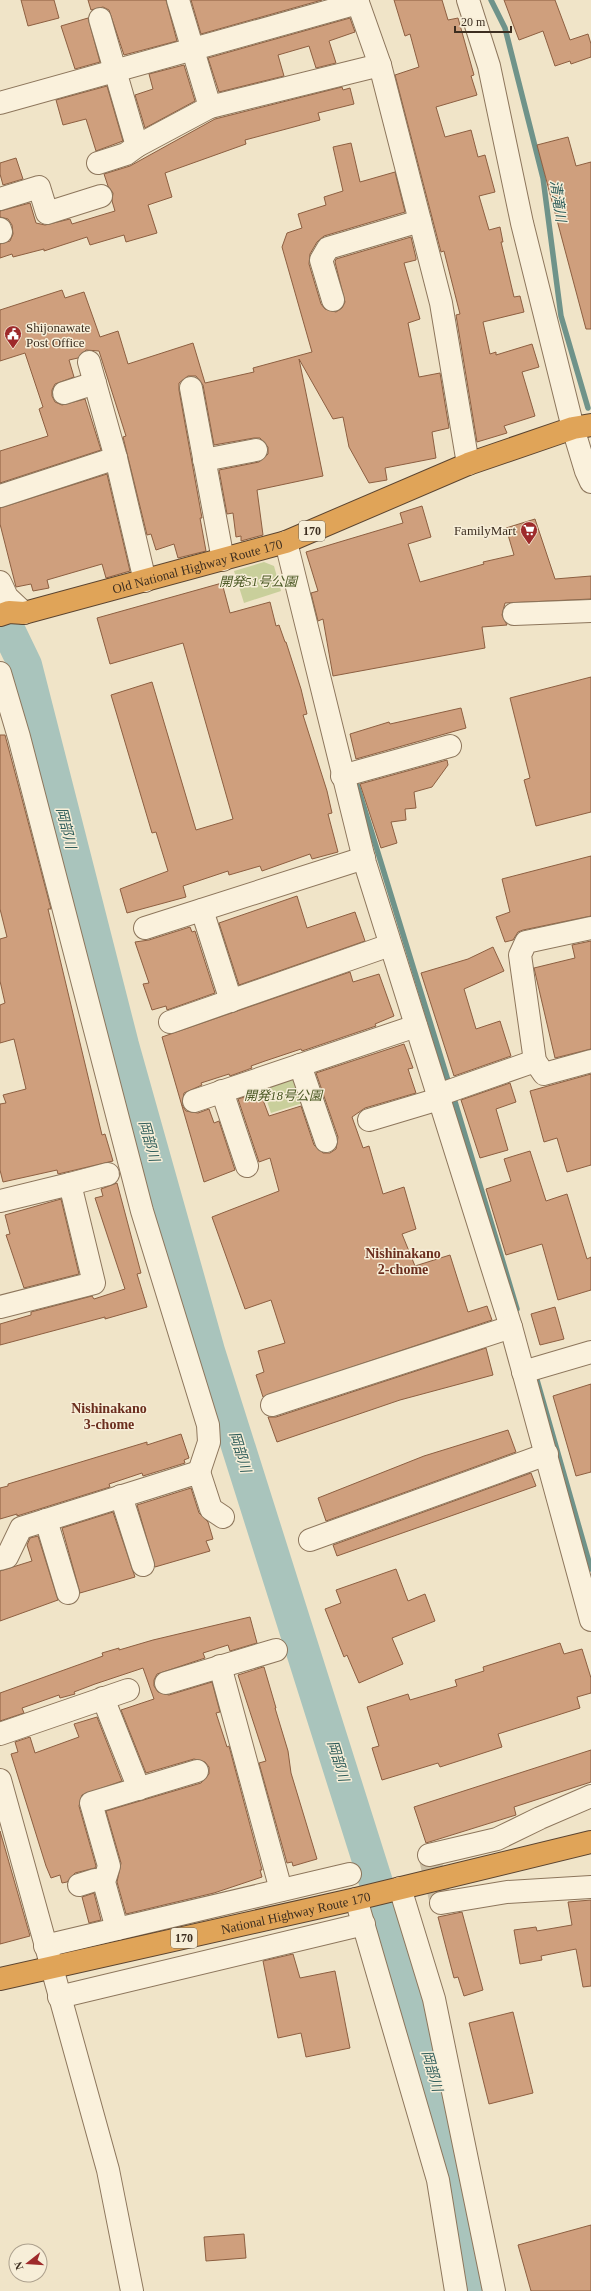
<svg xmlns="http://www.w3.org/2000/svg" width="591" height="2291" font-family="'Times New Roman','Noto Sans JP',serif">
	<rect width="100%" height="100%" fill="#f0e4c8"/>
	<g fill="#c9cf9b">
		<path d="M264 562 274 566 281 591 244 603 234 571Z"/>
		<path d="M295 1076 303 1103 271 1113 262 1087Z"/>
	</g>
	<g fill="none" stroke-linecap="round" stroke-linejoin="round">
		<g stroke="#6f938a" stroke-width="5.5">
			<path d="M491 0 505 28 543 178 561 316 588 408"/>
			<path d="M355 778 450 1087"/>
			<path d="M453 1095 517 1309"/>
			<path d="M535 1373 591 1569"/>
		</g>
		<path stroke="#a9c4bc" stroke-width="34" d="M0 613 25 665 122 1045 208 1351 404 1971 466 2195 480 2291"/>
	</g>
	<g fill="#cf9f7d" stroke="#8d5f41">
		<path d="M21 0H54L59 18 28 26Z"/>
		<path d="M88 0H166L177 41 124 55 109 10 103 7 91 10Z"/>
		<path d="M191 0H322L201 34Z"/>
		<path d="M394 0H442L448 20 458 18 474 75 471 76 477 95 436 107 445 137 471 130 478 157 485 155 495 192 479 196 489 230 500 227 503 242H501L514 297 520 296 524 312 483 322 490 354 496 352V355L532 344 539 367 522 372 535 416 504 426 507 433 477 442 456 315 460 314 444 251 441 252 395 75 419 67 410 34 405 36Z"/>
		<path d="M504 0H555L570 40 588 34 591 44V57L571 64 570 61 555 66 543 31 519 40Z"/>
		<path d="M88 18 100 62 75 69 61 26Z"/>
		<path d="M350 18 355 32 329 41 336 63 316 68 309 46 278 55 284 76 219 92 208 58Z"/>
		<path d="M184 65 195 101 145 128 135 95 153 89 149 74Z"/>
		<path d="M107 86 123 141 96 151 86 119 63 125 56 100Z"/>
		<path d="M342 87 343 90 350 88 354 104 318 113 320 120 245 140 246 144 165 173 172 197 148 205 157 233 126 242 124 235 90 245 87 237 44 251V249L13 257 12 254 0 258V244L10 241 13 234 12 225 8 219 0 217V211L30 203 36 223 45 225 70 219 72 224 115 211 112 201 113 193 108 186 104 174 130 166 215 119Z"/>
		<path d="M568 137 576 166 591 162V329H586L537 145Z"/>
		<path d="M351 143 360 182 395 172 405 212 324 236 317 242 310 254 309 264 321 304 325 309 336 312 342 308 345 302 335 262 336 259 411 237 416 258V260L404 263 420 319 408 323 419 377 440 373 449 428 432 432 436 458 385 468 387 480 369 483 349 447 343 417 333 419 299 359 323 476 257 490 263 535 241 541V536L236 537 233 513 227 514 219 470 259 462 268 454V447L260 438H254L214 445 203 385 196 376H188L179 383V390L202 518H200L206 551 178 558 174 544 156 550 151 534 147 535 123 437 126 436 99 351 86 350 78 358 69 360 74 377 55 384 52 390V396L55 402 62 405 85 399 101 450 0 483V451L48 436 39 409 43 407 25 353 0 361V310L62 290 65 298 84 292 100 337 118 331 128 364 193 343 205 383 254 372 253 368 312 352 282 247 287 233 302 228 298 214 326 205 324 197 343 191 333 147Z"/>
		<path d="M16 158 23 179 3 185 0 174V163Z"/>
		<path d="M107 474 130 571 106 578 102 564 47 580 49 588 33 591 31 584 16 587 0 524V508Z"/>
		<path d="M422 506 431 537 408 544 420 582 484 564 483 562 514 555 506 528 535 519 555 579 591 576V599L505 603 502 615 507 625 482 627 485 648 333 676 323 619 318 621 311 593 318 591 306 552 403 523 400 513Z"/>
		<path d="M222 583 230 613 270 602 276 626 279 625 285 642H286L301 689 307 714 303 715 327 791 332 813 328 814 338 852 312 859 310 854 262 871 260 866 229 875 228 871 183 886 186 897 127 913 120 889 168 871 156 832 152 833 111 695 152 682 196 830 233 819 183 643 110 664 97 618Z"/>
		<path d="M591 677V812L536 826 524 780 530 778 510 698Z"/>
		<path d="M461 708 466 728 356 759 350 734 389 722 390 724Z"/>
		<path d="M0 735H5L26 814 51 909H48L102 1135 105 1134 113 1161 58 1174 57 1170 3 1182 0 1170V1104L6 1103 3 1095 26 1089 14 1039 0 1043V1005L5 1003 0 981V939L7 937 0 909Z"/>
		<path d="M447 760 448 765 432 787 414 792 416 808 405 809 406 820 391 822 397 843 381 848 360 784Z"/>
		<path d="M591 856V916L523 930 518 932 513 940 505 942 496 917 510 912 502 879Z"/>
		<path d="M297 896 307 928 355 912 365 941 239 985 219 923Z"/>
		<path d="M190 927 192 932 195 931 215 993 167 1010 166 1006 152 1010 143 984 149 983 135 942 149 940Z"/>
		<path d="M591 941V1049L555 1058 534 968 575 958 572 945Z"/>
		<path d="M493 947 504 971 464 989 476 1029 500 1021 511 1056 454 1076 421 973 468 959Z"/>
		<path d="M350 972 353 982 379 974 394 1016 375 1024 376 1026 302 1051 301 1049 265 1061 251 1066 252 1068 230 1076 229 1074 201 1083 202 1085 184 1093 182 1105 186 1111 198 1113 209 1109 214 1123 219 1121 235 1170 204 1182 162 1037Z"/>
		<path d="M404 1044 413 1068 408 1069 416 1093 365 1108 352 1117 363 1148 369 1146 383 1194 404 1187 416 1229 402 1234 415 1266 450 1255 468 1312 487 1306 492 1320 263 1397 256 1375 264 1372 258 1351 285 1343 271 1300 245 1309 212 1217 279 1191 270 1158 259 1162 238 1099 260 1092 269 1116 301 1106 314 1145 323 1153H330L336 1149 338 1137 316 1073Z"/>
		<path d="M591 1074V1165L567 1172 557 1138 544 1142 530 1091Z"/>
		<path d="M510 1083 516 1102 496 1109 508 1150 480 1158 461 1100Z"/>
		<path d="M530 1151 546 1201 567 1194 587 1259 591 1257V1290L558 1300 542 1244 506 1255 486 1189 511 1181 504 1159Z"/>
		<path d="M117 1183 141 1273 137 1274 147 1307 105 1319V1317L0 1345V1324L31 1315V1312L92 1296 94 1299 125 1289 95 1198 103 1196 101 1189Z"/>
		<path d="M61 1199 79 1274 24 1288 6 1235 10 1234 5 1215Z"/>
		<path d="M555 1307 564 1339 540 1345 531 1314Z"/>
		<path d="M486 1348 493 1375 400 1400 277 1442 268 1417H276Z"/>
		<path d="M591 1384V1472L576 1476 553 1396Z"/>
		<path d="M508 1430 516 1452 326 1521 318 1498 424 1456Z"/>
		<path d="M181 1434 189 1458 184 1460 185 1463 143 1476 142 1473 109 1484 110 1487 17 1516V1514L0 1519V1488L8 1486V1484L147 1442V1445Z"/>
		<path d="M531 1473 536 1486 337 1556 333 1545Z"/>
		<path d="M191 1488 199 1513 208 1522 213 1539 206 1541 210 1551 155 1567 137 1505Z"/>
		<path d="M113 1512 135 1577 80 1593 62 1528Z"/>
		<path d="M38 1536 58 1600 0 1621V1571L32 1561 27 1545 30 1538Z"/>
		<path d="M396 1569 408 1601 425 1594 435 1621 392 1638 403 1664 359 1683 347 1655 344 1657 325 1609 341 1603 336 1590Z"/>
		<path d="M250 1617 257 1643 230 1651 228 1645 203 1653 205 1658 157 1674 154 1680V1686L158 1692 169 1695 212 1682 220 1712 216 1713 227 1747 229 1746 262 1870H260L262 1877 214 1893 126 1914 117 1882 121 1863 106 1811 201 1783 209 1774V1767L205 1762 194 1759 146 1773 121 1710 154 1699 143 1668 95 1684 74 1692 75 1694 60 1698 59 1695 22 1708 24 1713 0 1721V1693L103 1656 102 1653 119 1648V1650L153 1640Z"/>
		<path d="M560 1643 564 1654 582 1649 591 1678V1693L577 1697 580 1708 498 1734 502 1747 440 1767 438 1763 382 1780 372 1748 379 1746 367 1707 408 1694 410 1700 457 1686 455 1680 484 1671 483 1667Z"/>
		<path d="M263 1667H264L276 1708H275L288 1751 291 1773 317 1859 293 1866 292 1862 287 1863 259 1763 266 1761 238 1675Z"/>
		<path d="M97 1717 122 1781 82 1795 79 1806 96 1866 95 1868 75 1873 67 1882 62 1883 60 1875 51 1878 46 1866 11 1754 18 1752 15 1742 30 1737 35 1753 79 1737 74 1724Z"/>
		<path d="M591 1750V1782L514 1807 516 1815 426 1843 414 1807Z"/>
		<path d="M0 1831 30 1936 0 1944Z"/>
		<path d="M94 1893 101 1920 89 1923 82 1897Z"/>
		<path d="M591 1900V1986L583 1987 576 1949 541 1956 542 1960 520 1964 514 1930 536 1927 537 1931 572 1925 568 1902Z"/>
		<path d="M462 1912 483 1990 464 1996 458 1977 454 1978 438 1917Z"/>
		<path d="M293 1954 300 1978 335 1971 350 2048 306 2057 301 2033 278 2038 263 1961Z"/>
		<path d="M513 2012 533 2093 489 2104 469 2023Z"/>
		<path d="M591 2225V2291H531L518 2245Z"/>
		<path d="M244 2234 246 2258 206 2261 204 2237Z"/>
	</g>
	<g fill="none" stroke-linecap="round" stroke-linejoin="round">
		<path stroke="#ccc0a6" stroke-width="22" stroke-dasharray="22 11" stroke-linecap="butt" d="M429 1855 441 1903"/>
		<g stroke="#8d765c" stroke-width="24">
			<g id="minor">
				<path d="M178 0 210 107"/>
				<path d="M357 0 380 65 441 303 468 464"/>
				<path d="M468 0 489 66 522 223 573 428 586 471 591 482"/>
				<path d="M100 19 137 146"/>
				<path d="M0 103 358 3"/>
				<path d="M98 163 126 154 137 146 210 107 380 65"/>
				<path d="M0 199 39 187 47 213 101 196"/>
				<path d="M0 229 1 232"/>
				<path d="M333 300 321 260 328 248 420 221"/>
				<path d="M89 362 116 458 145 581"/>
				<path d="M191 388 223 560"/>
				<path d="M64 393 95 383"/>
				<path d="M204 460 256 450"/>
				<path d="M0 496 116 458"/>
				<path d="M286 542 365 863 511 1327 591 1620"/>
				<path d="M0 582 7 597 24 613"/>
				<path d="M514 614 591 611"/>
				<path d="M0 673 19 737 142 1211 208 1425 209 1442 199 1472"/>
				<path d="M342 776 450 746"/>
				<path d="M202 910 231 1001"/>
				<path d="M145 928 364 858"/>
				<path d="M591 928 526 942 520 955 535 1061 544 1074 591 1061"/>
				<path d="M170 1022 390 945"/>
				<path d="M300 1065 326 1141"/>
				<path d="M222 1091 247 1166"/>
				<path d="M438 1095 535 1061"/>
				<path d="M194 1101 416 1026"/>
				<path d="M369 1120 439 1099"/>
				<path d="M70 1184 108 1174"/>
				<path d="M0 1201 70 1184 94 1283 0 1307"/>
				<path d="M523 1372 591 1352"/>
				<path d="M272 1405 511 1327"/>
				<path d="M121 1496 143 1565"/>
				<path d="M46 1520 68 1593"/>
				<path d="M310 1540 547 1454"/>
				<path d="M0 1559 7 1557 21 1528 199 1472 211 1509 223 1517"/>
				<path d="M220 1666 281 1890"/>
				<path d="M166 1683 276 1650"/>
				<path d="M103 1698 139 1789"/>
				<path d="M0 1734 128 1690"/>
				<path d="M0 1780 108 2170 132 2291"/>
				<path d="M429 1855 497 1839 540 1818 591 1796"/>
				<path d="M79 1885 95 1880 104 1882"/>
				<path d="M400 1888 434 1999 494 2291"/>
				<path d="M356 1899 438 2180 456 2291"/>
				<path d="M441 1903 507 1892 591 1887"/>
				<path d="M117 1929 104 1882 109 1866 91 1803 197 1771"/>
				<path d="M45 1946 350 1874"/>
				<path d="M59 1997 364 1924"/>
			</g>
		</g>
		<g stroke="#5b4430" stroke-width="24">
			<g id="highway">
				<path id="s1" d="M0 615 9 612 24 613 286 542 468 464 573 428 591 425"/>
				<path id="s2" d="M0 1979 356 1899 591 1842"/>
			</g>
		</g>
		<use href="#minor" stroke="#faf1dc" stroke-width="22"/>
		<use href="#highway" stroke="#e0a458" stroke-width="22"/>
	</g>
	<defs>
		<g id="civic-pin" transform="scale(0.9)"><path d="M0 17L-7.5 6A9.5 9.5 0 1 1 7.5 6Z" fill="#9e2a2b" stroke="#f7eed8"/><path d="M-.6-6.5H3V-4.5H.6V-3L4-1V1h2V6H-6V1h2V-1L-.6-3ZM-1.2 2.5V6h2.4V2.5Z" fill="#fff"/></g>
		<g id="supermarket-pin" transform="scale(0.9)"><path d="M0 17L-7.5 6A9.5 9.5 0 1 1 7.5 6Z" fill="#9e2a2b" stroke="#f7eed8"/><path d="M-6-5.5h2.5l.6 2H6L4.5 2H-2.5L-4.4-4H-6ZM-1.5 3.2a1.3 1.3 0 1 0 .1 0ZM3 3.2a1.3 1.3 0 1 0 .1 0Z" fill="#fff"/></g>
	</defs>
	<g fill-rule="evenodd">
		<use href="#civic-pin" x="13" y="334"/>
		<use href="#supermarket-pin" x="529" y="530"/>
	</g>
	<g text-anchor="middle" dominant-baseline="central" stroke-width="3" stroke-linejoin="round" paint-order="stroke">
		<g fill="#f7eed8" stroke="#756857" stroke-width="1">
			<rect x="299" y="521" width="26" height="20" rx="3"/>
			<rect x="171" y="1928" width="26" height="20" rx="3"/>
		</g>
		<g font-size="12" font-weight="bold" fill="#3d2e20">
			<text x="312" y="531">170</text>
			<text x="184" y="1938">170</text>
		</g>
		<g font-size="13" fill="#3d2e20" stroke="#f7eed8" text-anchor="start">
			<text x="26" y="327">Shijonawate<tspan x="26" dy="15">Post Office</tspan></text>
			<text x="516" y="530" text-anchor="end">FamilyMart</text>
		</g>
		<g font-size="13" fill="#3d2e20" stroke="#f7eed8">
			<text stroke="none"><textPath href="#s1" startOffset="204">Old National Highway Route 170</textPath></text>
			<text stroke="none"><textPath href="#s2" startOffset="303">National Highway Route 170</textPath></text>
		</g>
		<g font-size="13" font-style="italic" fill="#4d5a26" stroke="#f7eed8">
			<text x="258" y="581">開発51号公園</text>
			<text x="283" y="1095">開発18号公園</text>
		</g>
		<g font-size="14" font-style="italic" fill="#2f5d5a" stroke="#f7eed8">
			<text transform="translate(558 201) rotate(82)">清滝川</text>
			<text transform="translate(66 828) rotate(76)">岡部川</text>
			<text transform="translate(149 1141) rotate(74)">岡部川</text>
			<text transform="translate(240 1452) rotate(73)">岡部川</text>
			<text transform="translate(338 1761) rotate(73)">岡部川</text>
			<text transform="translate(432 2071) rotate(74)">岡部川</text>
		</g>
		<g font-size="14" font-weight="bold" fill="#6b2e1e" stroke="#f7eed8">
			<text x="403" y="1253">Nishinakano<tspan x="403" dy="16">2-chome</tspan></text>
			<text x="109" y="1408">Nishinakano<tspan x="109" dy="16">3-chome</tspan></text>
		</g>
	</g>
	<g transform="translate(28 2263) rotate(253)"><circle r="19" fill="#f7eed8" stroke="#ada18e"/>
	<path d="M0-3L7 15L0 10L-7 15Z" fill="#9e2a2b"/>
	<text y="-6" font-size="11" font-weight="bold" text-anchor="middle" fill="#3d2e20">N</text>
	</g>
	<path d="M455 26v6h56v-6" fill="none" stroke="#3d2e20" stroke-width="2"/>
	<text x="461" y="26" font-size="12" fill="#3d2e20" stroke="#f7eed8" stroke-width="3" paint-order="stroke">20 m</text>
</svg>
